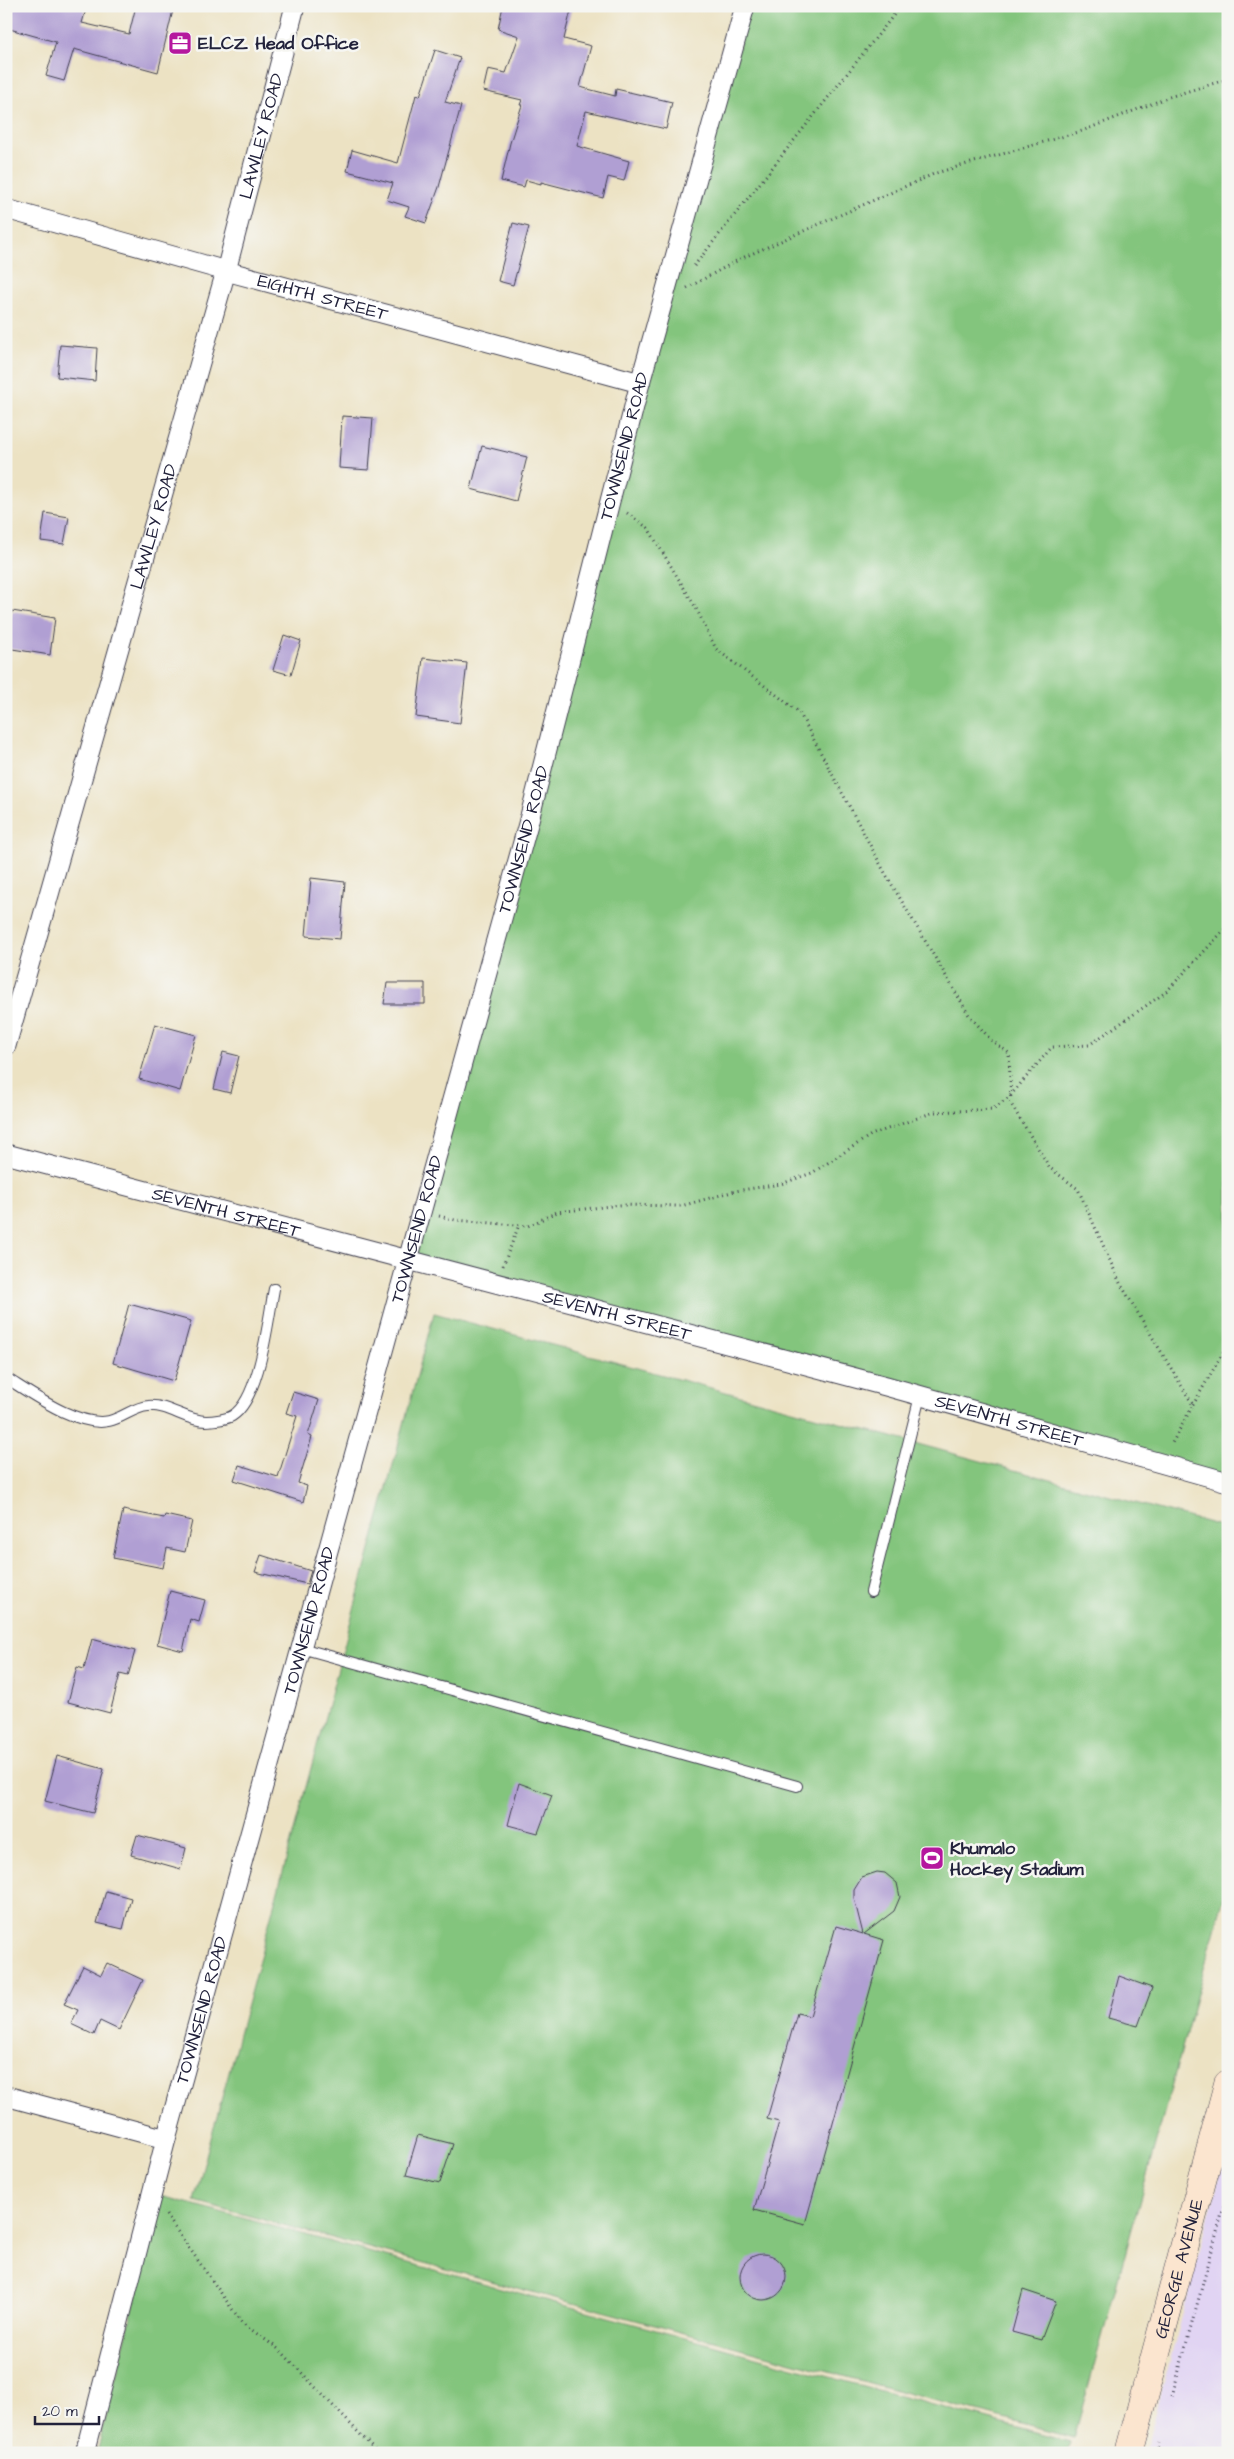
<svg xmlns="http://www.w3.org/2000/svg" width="1234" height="2459" font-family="'Architects Daughter',sans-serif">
	<rect width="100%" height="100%" fill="#f6f6f2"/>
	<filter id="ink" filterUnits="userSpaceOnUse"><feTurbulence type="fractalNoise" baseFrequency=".02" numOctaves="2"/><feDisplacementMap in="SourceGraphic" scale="10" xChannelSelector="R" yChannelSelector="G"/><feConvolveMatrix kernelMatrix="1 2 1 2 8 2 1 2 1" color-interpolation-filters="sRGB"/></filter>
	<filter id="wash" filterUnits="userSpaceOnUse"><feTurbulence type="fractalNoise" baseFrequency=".0096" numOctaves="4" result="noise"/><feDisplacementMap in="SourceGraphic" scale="20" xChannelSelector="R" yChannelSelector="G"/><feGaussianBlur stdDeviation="1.12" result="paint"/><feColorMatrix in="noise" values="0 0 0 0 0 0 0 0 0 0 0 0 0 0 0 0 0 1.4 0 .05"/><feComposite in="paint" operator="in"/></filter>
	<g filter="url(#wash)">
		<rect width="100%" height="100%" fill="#ece2c3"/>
		<path fill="#e1d4f3" d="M1228 2145V2453H1145Z"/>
		<g fill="#83c57d" stroke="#52745c">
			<path d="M750 6H1228V1482L408 1259Z"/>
			<path d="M434 1313 1228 1528V1882L1074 2438 194 2201Z"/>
			<path d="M161 2196 1070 2442 1067 2453H97Z"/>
		</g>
		<g id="blocks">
			<g fill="#b09fd3">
				<path d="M6 6H87L82 23 129 34 136 6H174L158 72 74 49 64 81 46 76 56 42 6 28Z"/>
				<path d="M503 6H572L564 39 591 46 580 87 615 96 616 89 672 102 666 129 586 111 577 146 629 161 624 181 608 177 603 198 541 182V184L526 180 524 187 501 181 510 143 522 105H520L522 100 483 91 488 69 506 73 519 36 498 29Z"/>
				<path d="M435 50 460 58 445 102 461 106 439 187 426 223 405 216 409 207 387 200 393 183 347 171 352 150 398 163 416 95 420 96Z"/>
				<path d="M513 223 529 227 513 285 498 281Z"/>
				<path d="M60 345 97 348 95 381 57 377Z"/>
				<path d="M342 416 373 418 369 470 339 468Z"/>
				<path d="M482 446 527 457 516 501 471 489Z"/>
				<path d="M45 513 69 517 64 544 41 541Z"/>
				<path d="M12 611 55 618 50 655 6 648Z"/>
				<path d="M284 635 301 641 291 675 273 670Z"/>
				<path d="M423 658 467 663 460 723 416 717Z"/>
				<path d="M311 878 345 882 340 939 306 936Z"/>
				<path d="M387 983H425V1004H384Z"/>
				<path d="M155 1024 196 1035 180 1091 139 1079Z"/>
				<path d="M223 1052 239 1056 230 1093 214 1089Z"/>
				<path d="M129 1304 191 1321 174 1381 113 1363Z"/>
				<path d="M293 1392 319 1400 308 1435 312 1437 298 1483 307 1486 303 1502 234 1480 239 1465 278 1477 297 1416 286 1413Z"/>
				<path d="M123 1510 164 1518 165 1515 192 1521 185 1552 167 1548 163 1568 113 1558Z"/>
				<path d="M261 1555 311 1571 307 1584 255 1572Z"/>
				<path d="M170 1591 205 1600 199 1622 190 1619 183 1651 157 1644Z"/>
				<path d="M92 1639 135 1651 128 1676 120 1674 110 1713 68 1702 77 1667 84 1669Z"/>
				<path d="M57 1756 104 1769 93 1813 45 1801Z"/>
				<path d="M519 1783 552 1795 538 1833 508 1825Z"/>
				<path d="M137 1835 186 1848 181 1869 131 1855Z"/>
				<path d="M877 1872 885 1873 897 1883 900 1897 894 1911 864 1934 884 1940 805 2224 754 2210 779 2122 767 2119 797 2013 810 2016 836 1926 863 1934 854 1898V1890L862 1877Z"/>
				<path d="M106 1891 131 1898 123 1929 97 1923Z"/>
				<path d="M107 1963 143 1980 119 2030 100 2021 94 2035 71 2024 78 2010 64 2004 83 1966 101 1975Z"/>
				<path d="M1119 1976 1152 1988 1138 2026 1108 2018Z"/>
				<path d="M418 2135 453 2144 440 2183 406 2175Z"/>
				<circle cx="763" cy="2277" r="23"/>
				<path d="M1023 2290 1056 2301 1041 2340 1012 2332Z"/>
			</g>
		</g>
	</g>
	<g filter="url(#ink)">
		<use href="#blocks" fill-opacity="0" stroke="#403f4f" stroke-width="1"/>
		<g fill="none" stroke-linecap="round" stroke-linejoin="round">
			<g stroke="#403f4f" stroke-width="12">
				<g id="lane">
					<path d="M6 1378C32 1394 79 1428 109 1421 123 1418 134 1407 148 1406 168 1404 186 1421 206 1421 213 1421 227 1419 232 1416 260 1399 268 1320 274 1289"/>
					<path d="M871 1592 920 1396"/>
					<path d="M301 1648 797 1786"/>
				</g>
			</g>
			<g stroke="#403f4f" stroke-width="21">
				<g id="street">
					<path id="s1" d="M6 209 226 271 640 383"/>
					<path id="s2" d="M6 1046 226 271 295 6"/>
					<path id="s3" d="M6 1154 886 1386 1228 1482"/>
					<path d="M6 2096 166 2139"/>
					<path id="s4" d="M85 2453 166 2139 528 824 640 383 745 6"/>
				</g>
			</g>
			<g stroke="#403f4f" stroke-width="29">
				<g id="secondary">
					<path id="s5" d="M1129 2453 1228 2084"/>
				</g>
			</g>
			<g stroke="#403f4f" stroke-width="3" stroke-dasharray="1 4" stroke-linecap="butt">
				<path d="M694 266 901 6"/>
				<path d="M687 288 742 258 936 173 1082 131 1169 97 1228 79"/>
				<path d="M627 513 648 528 696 608 716 649 799 712 885 873 969 1015 992 1041 1009 1053 1011 1104 1050 1168 1078 1189 1120 1283 1193 1405 1171 1445"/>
				<path d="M439 1216 455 1220 528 1226 557 1212 620 1205 681 1206 735 1191 781 1184 812 1173 871 1135 934 1112 993 1109 1010 1096 1052 1047 1089 1045 1166 992 1228 926"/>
				<path d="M503 1266 519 1225"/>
				<path d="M1193 1405 1225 1349 1228 1337"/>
				<path d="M166 2215 242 2323 280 2350 378 2453"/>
				<path d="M1172 2396 1228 2192"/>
				<path d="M1157 2453 1159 2443"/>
			</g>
			<use href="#lane" stroke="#fff" stroke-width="10"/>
			<use href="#street" stroke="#fff" stroke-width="19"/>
			<use href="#secondary" stroke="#fbe5cf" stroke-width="28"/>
		</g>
	</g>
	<defs>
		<g id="office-square" transform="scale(1.25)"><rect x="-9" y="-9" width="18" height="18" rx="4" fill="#b5179e" stroke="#f6f6f2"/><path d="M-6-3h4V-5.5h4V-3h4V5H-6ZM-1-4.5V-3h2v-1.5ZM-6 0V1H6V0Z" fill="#fff"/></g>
		<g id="stadium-square" transform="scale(1.25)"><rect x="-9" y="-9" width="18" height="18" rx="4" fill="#b5179e" stroke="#f6f6f2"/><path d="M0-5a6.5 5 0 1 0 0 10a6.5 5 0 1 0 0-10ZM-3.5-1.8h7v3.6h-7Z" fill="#fff"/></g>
	</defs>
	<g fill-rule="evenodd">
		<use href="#office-square" x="180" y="43"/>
		<use href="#stadium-square" x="932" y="1858"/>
	</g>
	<g text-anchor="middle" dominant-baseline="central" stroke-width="5" stroke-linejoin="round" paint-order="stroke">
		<g font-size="18" font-weight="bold" fill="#22223b" stroke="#f6f6f2" text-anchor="start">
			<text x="198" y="43">ELCZ Head Office</text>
			<text x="950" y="1848">Khumalo<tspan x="950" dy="21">Hockey Stadium</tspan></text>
		</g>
		<g font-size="18" fill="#22223b" stroke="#f6f6f2">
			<text stroke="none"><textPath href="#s2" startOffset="945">LAWLEY ROAD</textPath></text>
			<text stroke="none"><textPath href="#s1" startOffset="329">EIGHTH STREET</textPath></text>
			<text stroke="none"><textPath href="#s4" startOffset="2078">TOWNSEND ROAD</textPath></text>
			<text stroke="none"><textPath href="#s2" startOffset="540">LAWLEY ROAD</textPath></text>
			<text stroke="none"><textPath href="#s4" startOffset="1672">TOWNSEND ROAD</textPath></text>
			<text stroke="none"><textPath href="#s3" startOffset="228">SEVENTH STREET</textPath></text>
			<text stroke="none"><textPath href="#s4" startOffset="1268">TOWNSEND ROAD</textPath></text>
			<text stroke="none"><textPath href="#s3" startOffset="632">SEVENTH STREET</textPath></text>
			<text stroke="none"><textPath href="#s3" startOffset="1038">SEVENTH STREET</textPath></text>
			<text stroke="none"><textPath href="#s4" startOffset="862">TOWNSEND ROAD</textPath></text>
			<text stroke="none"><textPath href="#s4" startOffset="458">TOWNSEND ROAD</textPath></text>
			<text stroke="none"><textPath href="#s5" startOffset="191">GEORGE AVENUE</textPath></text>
		</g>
	</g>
	<rect width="1234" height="2459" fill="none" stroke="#f6f6f2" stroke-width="25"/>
	<path d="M35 2416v8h64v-8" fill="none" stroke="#22223b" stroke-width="2.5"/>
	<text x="42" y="2416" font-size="15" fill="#22223b" stroke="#f6f6f2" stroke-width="4" paint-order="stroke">20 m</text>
</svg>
